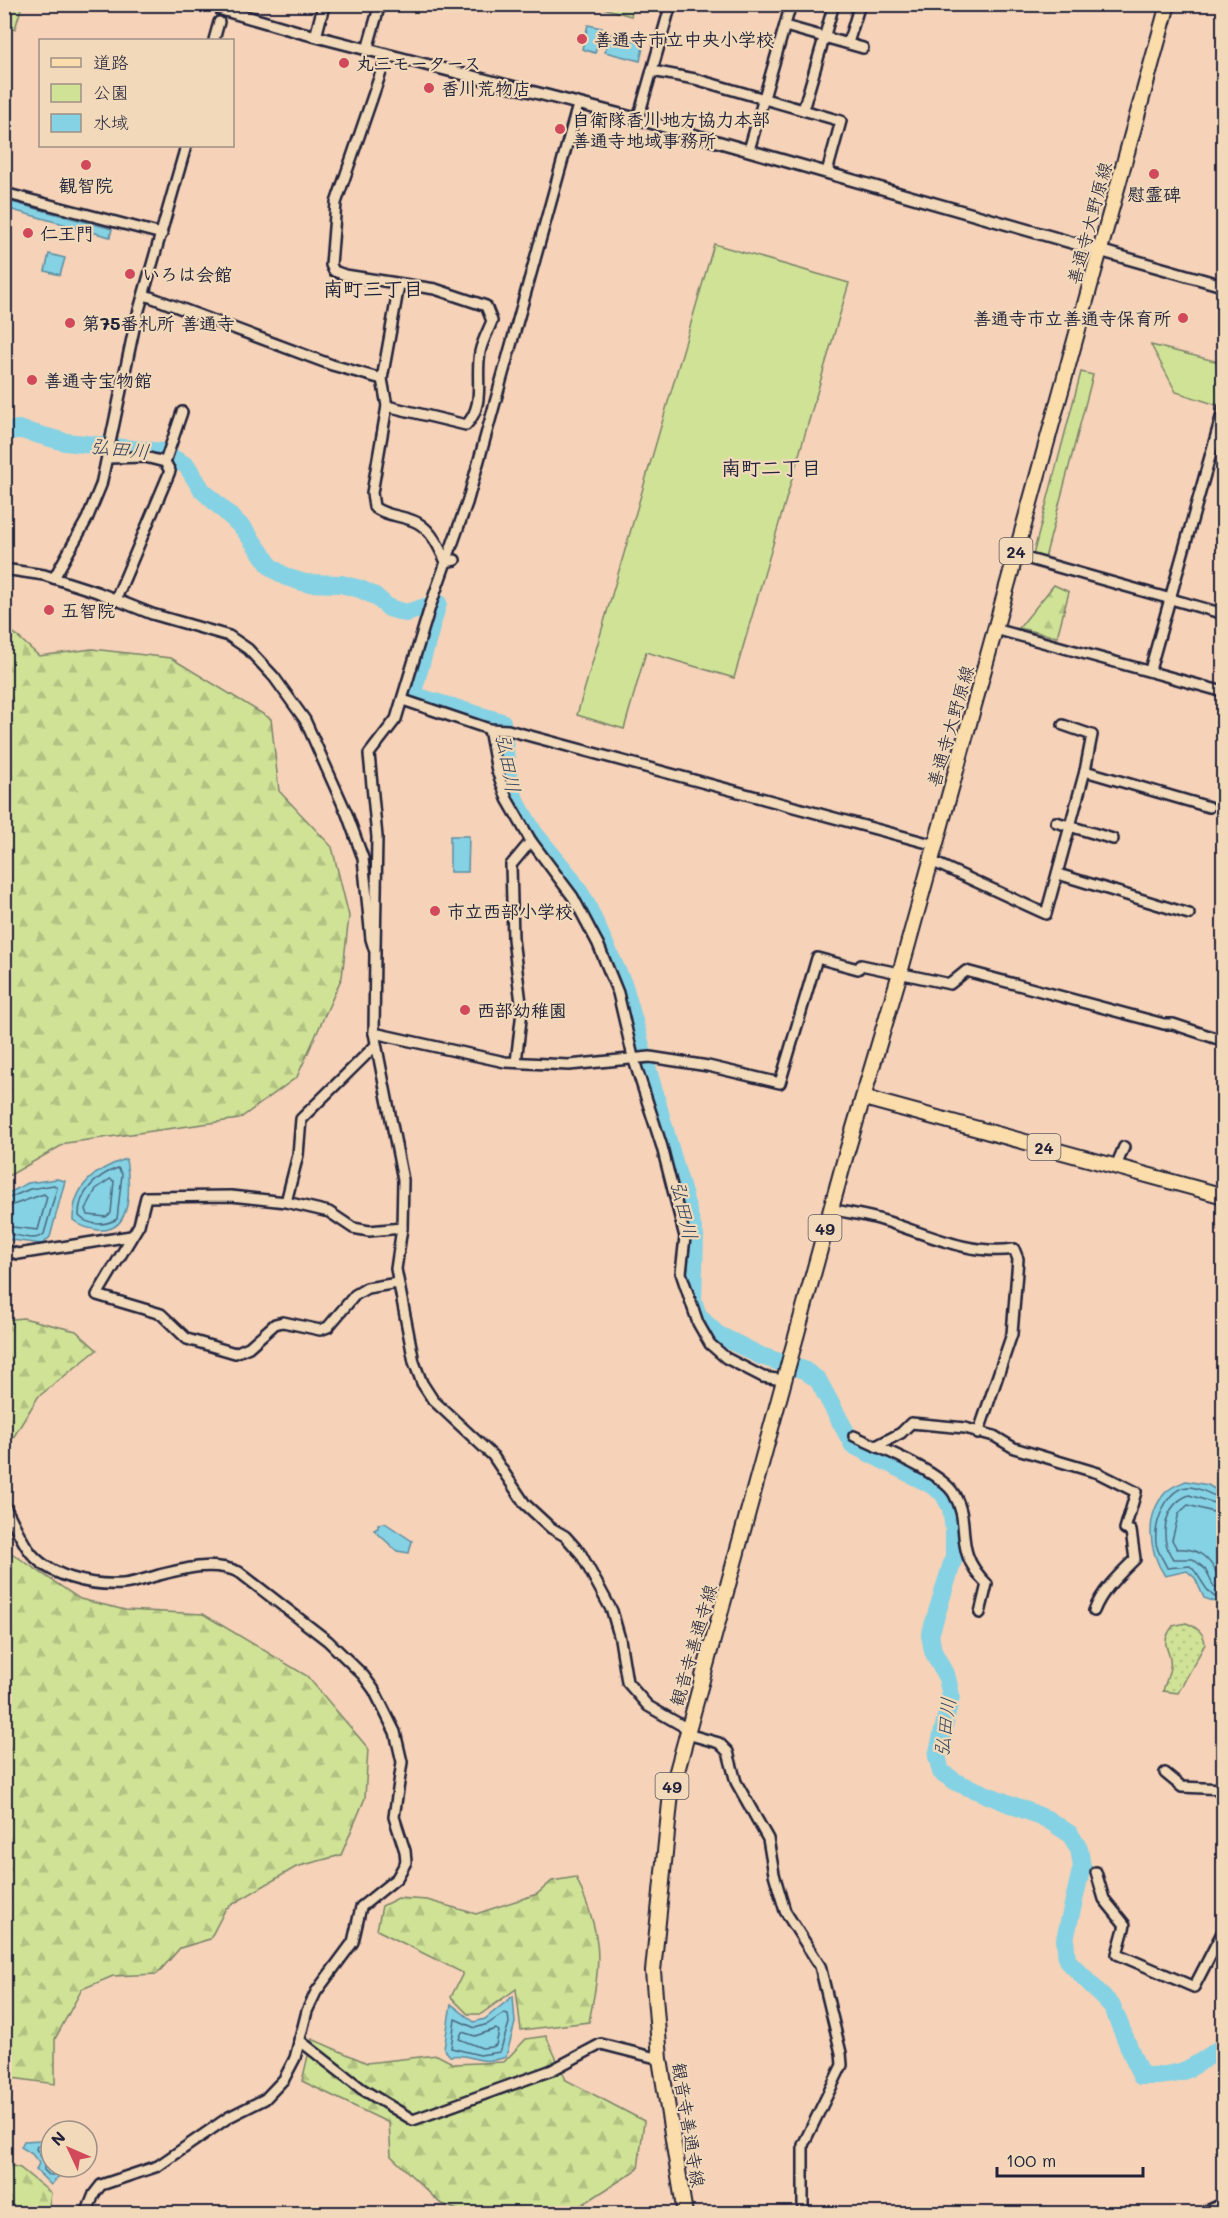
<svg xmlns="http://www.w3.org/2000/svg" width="1228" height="2218" font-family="Mali,'Klee One',sans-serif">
	<defs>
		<pattern id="grass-dots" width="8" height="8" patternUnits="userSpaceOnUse" patternTransform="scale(1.5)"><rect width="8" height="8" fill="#d0e296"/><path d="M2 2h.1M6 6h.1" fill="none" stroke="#b2c282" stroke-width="1.8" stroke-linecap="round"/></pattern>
		<pattern id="forest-firs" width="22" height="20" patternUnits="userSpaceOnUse" patternTransform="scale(1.5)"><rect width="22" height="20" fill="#d0e296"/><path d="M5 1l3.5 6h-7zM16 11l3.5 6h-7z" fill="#b2c282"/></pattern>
	</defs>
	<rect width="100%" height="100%" fill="#f5d2b8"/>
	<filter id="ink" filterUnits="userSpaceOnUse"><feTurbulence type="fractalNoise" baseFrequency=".0167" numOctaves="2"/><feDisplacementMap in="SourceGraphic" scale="12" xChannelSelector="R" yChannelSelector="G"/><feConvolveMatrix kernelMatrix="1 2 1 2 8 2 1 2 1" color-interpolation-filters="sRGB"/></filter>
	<g filter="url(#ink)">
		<path fill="url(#grass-dots)" stroke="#798268" stroke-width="1.5" d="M1186 1623C1196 1627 1204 1632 1205 1644L1178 1693 1163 1691C1165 1683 1169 1675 1170 1667 1173 1650 1157 1647 1173 1626Z"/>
		<g fill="url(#forest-firs)" stroke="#798268" stroke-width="1.5">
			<path d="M4 5H22L15 29 11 28Z"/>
			<path d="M1054 585 1069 592 1057 637 1019 628Z"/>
			<path d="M5 625 39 656 92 649 171 658 271 719 279 791 332 847 349 916 342 977 297 1077 239 1119 66 1143 5 1178Z"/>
			<path d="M23 1318 76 1331 97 1350 38 1397 5 1451V1320Z"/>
			<path d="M4 1548 80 1599 125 1610 203 1614 307 1676 368 1748 365 1798 341 1855 296 1867 226 1908 210 1939 180 1948 157 1974 113 1976 82 1989 55 2039V2084L5 2077Z"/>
			<path d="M576 1877C603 1939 602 1957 589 2022L521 2030 516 1989 481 2014H468L451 1997 463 1973 377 1930 382 1906 398 1898 427 1900 476 1914 537 1894 552 1881Z"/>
			<path d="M546 2036 566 2080 644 2121 638 2169 574 2210 553 2214 465 2213 440 2203 391 2156 389 2123 302 2081 312 2039 367 2063 437 2055 454 2064 504 2062 526 2039Z"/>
			<path d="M5 2164 20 2168 51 2193 48 2213H14L5 2206Z"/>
		</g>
		<g fill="#d0e296" stroke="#798268" stroke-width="1.5">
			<path d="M593 5 634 4V5L631 16Z"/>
			<path d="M714 244 849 283 734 678 646 652 624 729 577 715Z"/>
			<path d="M1151 345 1223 363V393L1220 406 1176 392Z"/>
			<path d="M1081 372 1093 375 1045 558 1033 555Z"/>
		</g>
		<g fill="#85d2e4" stroke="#5d8ca0" stroke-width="1.5">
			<path d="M588 25 602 28 595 53 582 49Z"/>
			<path d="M610 34 644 43 640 61 605 52Z"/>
			<path d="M4 200 112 229 110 237 5 208Z"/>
			<path d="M49 254 65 258 60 275 45 271Z"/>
			<path d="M450 836H469L468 872H450Z"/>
			<path d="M126 1159C130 1184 134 1233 98 1230 87 1228 82 1227 73 1220 73 1185 96 1169 126 1159Z"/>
			<path d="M57 1179 65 1181 50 1237 42 1244 5 1239V1195L28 1183Z"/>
			<path d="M1186 1481 1208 1485 1223 1494V1599L1218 1603 1204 1598 1195 1578 1187 1571 1165 1576C1149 1552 1144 1517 1165 1493 1170 1487 1179 1484 1186 1481Z"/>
			<path d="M385 1523 412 1541 409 1553 397 1551 374 1530 378 1528V1524Z"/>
			<path d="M513 1996 515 2023 506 2057C477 2067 473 2052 450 2056L444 2049 451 2004 474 2022 485 2019Z"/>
			<path d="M51 2136V2167H67L51 2185 36 2170 39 2163 32 2154 21 2147 24 2141 41 2140Z"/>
		</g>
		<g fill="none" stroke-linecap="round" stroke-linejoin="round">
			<g stroke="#4a687f" stroke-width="1.5">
				<path d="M118 1168 122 1174 117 1219C105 1226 89 1226 79 1216 78 1193 97 1175 118 1168Z"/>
				<path d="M110 1179 114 1181 111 1213 106 1217 88 1215 86 1209 96 1189Z"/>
				<path d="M4 1200 30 1189 54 1185 57 1188 44 1234C34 1243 17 1234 4 1233"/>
				<path d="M4 1208 44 1194 47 1197 38 1230 4 1226"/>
				<path d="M1224 1498C1211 1497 1202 1487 1188 1487 1166 1488 1154 1524 1156 1543 1157 1552 1164 1560 1167 1568L1190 1566C1200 1574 1204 1591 1215 1597L1224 1594"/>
				<path d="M1224 1506 1189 1495C1163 1505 1159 1538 1173 1559H1193L1205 1569 1214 1587H1224"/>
				<path d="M1224 1515 1188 1505 1179 1513 1172 1540 1177 1549C1199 1547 1210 1559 1219 1577L1224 1578"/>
				<path d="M504 2013 508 2014 509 2023 500 2052 480 2055 451 2048 455 2019 475 2028 488 2024Z"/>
				<path d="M496 2029 499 2031 496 2045 492 2047 482 2048 459 2039 462 2032 475 2036Z"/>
				<path d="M51 2142 37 2146 36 2149 44 2161V2170L49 2175H53L59 2167"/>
			</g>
			<path stroke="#85d2e4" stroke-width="18" d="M4 433 18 429 65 442 162 452 187 466 202 490 244 529 271 567 286 577 305 583 341 584 360 589 375 596 389 608 406 613 438 603 412 695 502 722 507 771 515 800 534 833 570 877 585 901 624 986 695 1236 693 1300 698 1316 717 1334 761 1356 804 1370 818 1380 853 1445 930 1484 943 1493 951 1508 954 1530V1557L930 1635 933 1651 947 1678 951 1696 937 1756 941 1772 958 1783 1047 1819 1070 1834 1079 1849 1082 1866 1065 1939 1067 1960 1112 2006 1141 2076C1185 2077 1189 2069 1224 2046"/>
			<g stroke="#22223b" stroke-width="14">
				<g id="minor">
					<path d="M785 26 863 48"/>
					<path d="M214 40 219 22"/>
					<path d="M848 43 860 4"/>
					<path d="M367 50 380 4"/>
					<path d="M652 71 695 79 841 121 827 172"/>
					<path d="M803 110 834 4"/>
					<path d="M638 119 671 4"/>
					<path d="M749 150 791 4"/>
					<path d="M4 193 162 234"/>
					<path d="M145 295 332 365 382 379 387 406 372 493 374 507C387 517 404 515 418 523 432 531 440 549 446 562L455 560"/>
					<path d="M382 379 399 285"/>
					<path d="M387 406 466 425C486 405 475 377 480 352 482 342 488 331 492 321L486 306 435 289 345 275 334 271 331 265 336 203 387 55"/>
					<path d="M108 458 145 457 165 462 170 471 116 599"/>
					<path d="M165 462 182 412"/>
					<path d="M1015 555 1224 614"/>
					<path d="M4 569 44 575 97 592 152 614 229 636 248 649 274 677 305 720 347 814 363 858 371 939 375 952 374 1033 403 1180 402 1228 396 1269 414 1362 422 1383 433 1400 493 1456 525 1504 551 1528 565 1536 581 1554 612 1611 620 1639 627 1682 648 1706 688 1729"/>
					<path d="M54 578 87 519 101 485 135 324 186 146"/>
					<path d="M995 629 1224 692"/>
					<path d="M1150 670 1224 407"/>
					<path d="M403 700 489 729 508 730 935 845"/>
					<path d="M1063 725 1092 735 1085 771 1209 807"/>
					<path d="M489 729 497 771 507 799 531 841 573 897 598 944 618 993 633 1057 662 1147 685 1237 681 1273 698 1323 710 1344 726 1358 763 1377 783 1380"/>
					<path d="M1056 822 1113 839"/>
					<path d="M931 861 1046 914 1085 771"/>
					<path d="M1058 874 1189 914"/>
					<path d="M375 949 377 837 369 754 396 719 430 607 467 503 578 105"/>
					<path d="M374 1033 505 1062 569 1065 650 1057 708 1066 780 1083 817 958 858 969 861 965 950 984 966 971 1164 1024H1173L1224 1041"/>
					<path d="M516 1062 522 1011 513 939 511 865 531 841"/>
					<path d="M1116 1166 1124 1147"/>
					<path d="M286 1202 298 1155 301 1119 375 1046"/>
					<path d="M831 1209C848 1213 867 1215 885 1221 926 1234 971 1256 1014 1249L1018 1259 1012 1334 978 1434"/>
					<path d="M4 1250 18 1254 131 1236"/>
					<path d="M398 1283 367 1288 355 1295 328 1327 320 1330 283 1322 275 1324 249 1347 235 1353 187 1339 161 1314 97 1295 139 1225 146 1197 231 1196 286 1202 329 1212 353 1228 369 1231 402 1228"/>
					<path d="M854 1436 876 1446 901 1433 911 1423 965 1428 994 1436 1014 1448 1098 1473 1136 1492 1125 1529 1131 1531 1135 1559C1120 1574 1102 1590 1094 1611"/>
					<path d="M876 1446C895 1454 944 1476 954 1494 973 1527 951 1549 987 1584L980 1613"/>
					<path d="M4 1505C12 1519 19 1536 28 1549 47 1577 92 1586 123 1584 135 1583 148 1578 159 1575 187 1568 212 1561 239 1572L328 1641 363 1675 374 1690 395 1732 402 1762 394 1817 405 1851 406 1862 397 1878 361 1907 353 1942 316 1992 307 2011 295 2058 284 2079 265 2099 229 2117 158 2166 101 2185 94 2194 86 2214"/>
					<path d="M687 1734 719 1743 728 1752 736 1782 768 1839 774 1874 785 1911 820 1966 841 2053 842 2065 803 2145V2214"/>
					<path d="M1165 1773 1182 1787 1224 1789"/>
					<path d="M1096 1872 1104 1899 1125 1925 1117 1954 1194 1987 1224 1929"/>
					<path d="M299 2040 362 2089 413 2120 552 2070 601 2044 660 2059"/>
					<path d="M1200 2214 1224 2203"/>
				</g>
			</g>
			<g stroke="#22223b" stroke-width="15">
				<g id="tertiary">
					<path d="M220 9 299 32 638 119 1224 286"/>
					<path d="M316 35 324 4"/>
				</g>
			</g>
			<g stroke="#22223b" stroke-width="18">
				<g id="primary">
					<path d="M864 1098 1224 1196"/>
					<path d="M685 2214 660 2059 653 1971 671 1793 845 1158 900 973 1168 4"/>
				</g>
			</g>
			<use href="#minor" stroke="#f1d9b9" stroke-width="9"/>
			<use href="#tertiary" stroke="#f1d9b9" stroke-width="10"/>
			<use href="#primary" stroke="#fbddab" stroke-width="14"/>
		</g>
	</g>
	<g fill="#d1495b" stroke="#f1d9b9" stroke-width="2">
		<circle cx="582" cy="39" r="6"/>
		<circle cx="344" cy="63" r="6"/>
		<circle cx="429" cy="88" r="6"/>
		<circle cx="560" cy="129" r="6"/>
		<circle cx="86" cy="165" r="6"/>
		<circle cx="1154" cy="174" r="6"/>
		<circle cx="28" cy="233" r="6"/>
		<circle cx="130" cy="274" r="6"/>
		<circle cx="1183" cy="318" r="6"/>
		<circle cx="70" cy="323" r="6"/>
		<circle cx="32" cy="380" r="6"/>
		<circle cx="49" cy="610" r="6"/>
		<circle cx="435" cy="911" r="6"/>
		<circle cx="465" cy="1010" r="6"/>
	</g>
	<g text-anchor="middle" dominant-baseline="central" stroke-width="4.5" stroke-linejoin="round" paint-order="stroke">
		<g fill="#f1d9b9" stroke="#605961" stroke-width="1.5">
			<rect x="999.5" y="538" width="33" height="26" rx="4.5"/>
			<rect x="1027.5" y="1134" width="33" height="26" rx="4.5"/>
			<rect x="808.5" y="1215" width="33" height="26" rx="4.5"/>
			<rect x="655.5" y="1773" width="33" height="26" rx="4.5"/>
		</g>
		<g font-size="16" font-weight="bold" fill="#22223b">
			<text x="1016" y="551">24</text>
			<text x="1044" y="1147">24</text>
			<text x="825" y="1228">49</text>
			<text x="672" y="1786">49</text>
		</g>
		<g font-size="18" font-weight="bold" fill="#22223b" stroke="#f1d9b9" text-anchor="start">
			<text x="594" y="39">善通寺市立中央小学校</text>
			<text x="356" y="63">丸三モータース</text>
			<text x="441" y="88">香川荒物店</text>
			<text x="572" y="119">自衛隊香川地方協力本部<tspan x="572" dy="21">善通寺地域事務所</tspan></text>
			<text x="86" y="185" text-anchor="middle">観智院</text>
			<text x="1154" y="194" text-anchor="middle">慰霊碑</text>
			<text x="40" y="233">仁王門</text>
			<text x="142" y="274">いろは会館</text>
			<text x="1171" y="318" text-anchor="end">善通寺市立善通寺保育所</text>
			<text x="82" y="323">第75番札所 善通寺</text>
			<text x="44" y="380">善通寺宝物館</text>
			<text x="61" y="610">五智院</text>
			<text x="447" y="911">市立西部小学校</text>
			<text x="477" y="1010">西部幼稚園</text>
		</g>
		<g font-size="18" fill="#22223b" stroke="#f1d9b9">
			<text transform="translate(1089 223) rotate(-75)">善通寺大野原線</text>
			<text transform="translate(950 726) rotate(-74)">善通寺大野原線</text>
			<text transform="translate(693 1645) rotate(-74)">観音寺善通寺線</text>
			<text transform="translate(689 2125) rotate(81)">観音寺善通寺線</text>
		</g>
		<g font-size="20" font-weight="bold" fill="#22223b" stroke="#f1d9b9">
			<text x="373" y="288">南町三丁目</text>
			<text x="771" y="467">南町二丁目</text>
		</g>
		<g font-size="20" font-style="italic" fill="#36455d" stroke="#f1d9b9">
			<text transform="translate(120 448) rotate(6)">弘田川</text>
			<text transform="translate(509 763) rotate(79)">弘田川</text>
			<text transform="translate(685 1210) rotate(77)">弘田川</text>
			<text transform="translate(944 1727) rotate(-83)">弘田川</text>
		</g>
	</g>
	<rect width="1228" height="2218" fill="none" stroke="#f1d9b9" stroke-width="24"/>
	<rect x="12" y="12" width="1204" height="2194" fill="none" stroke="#22223b" stroke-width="2" filter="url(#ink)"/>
	<rect x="39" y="39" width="195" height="108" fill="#f1d9b9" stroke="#9e9087" stroke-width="1.5"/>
	<rect x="51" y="58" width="30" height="9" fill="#fbddab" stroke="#9e9087" stroke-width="1.5"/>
	<text x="93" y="69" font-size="18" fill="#22223b">道路</text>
	<rect x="51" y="84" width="30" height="18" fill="#d0e296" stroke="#9e9087" stroke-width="1.5"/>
	<text x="93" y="99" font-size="18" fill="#22223b">公園</text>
	<rect x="51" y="114" width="30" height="18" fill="#85d2e4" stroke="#9e9087" stroke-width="1.5"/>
	<text x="93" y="129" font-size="18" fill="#22223b">水域</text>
	<g transform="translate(69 2149) rotate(314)"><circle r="28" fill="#f1d9b9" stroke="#9e9087" stroke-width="1.5"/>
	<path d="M0-4.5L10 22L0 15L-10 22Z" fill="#d1495b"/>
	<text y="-9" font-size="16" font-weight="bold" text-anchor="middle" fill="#22223b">N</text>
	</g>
	<path d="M997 2167v9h146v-9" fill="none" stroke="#22223b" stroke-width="3"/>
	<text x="1006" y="2167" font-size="18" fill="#22223b" stroke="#f1d9b9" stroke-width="4.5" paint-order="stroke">100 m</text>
</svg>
